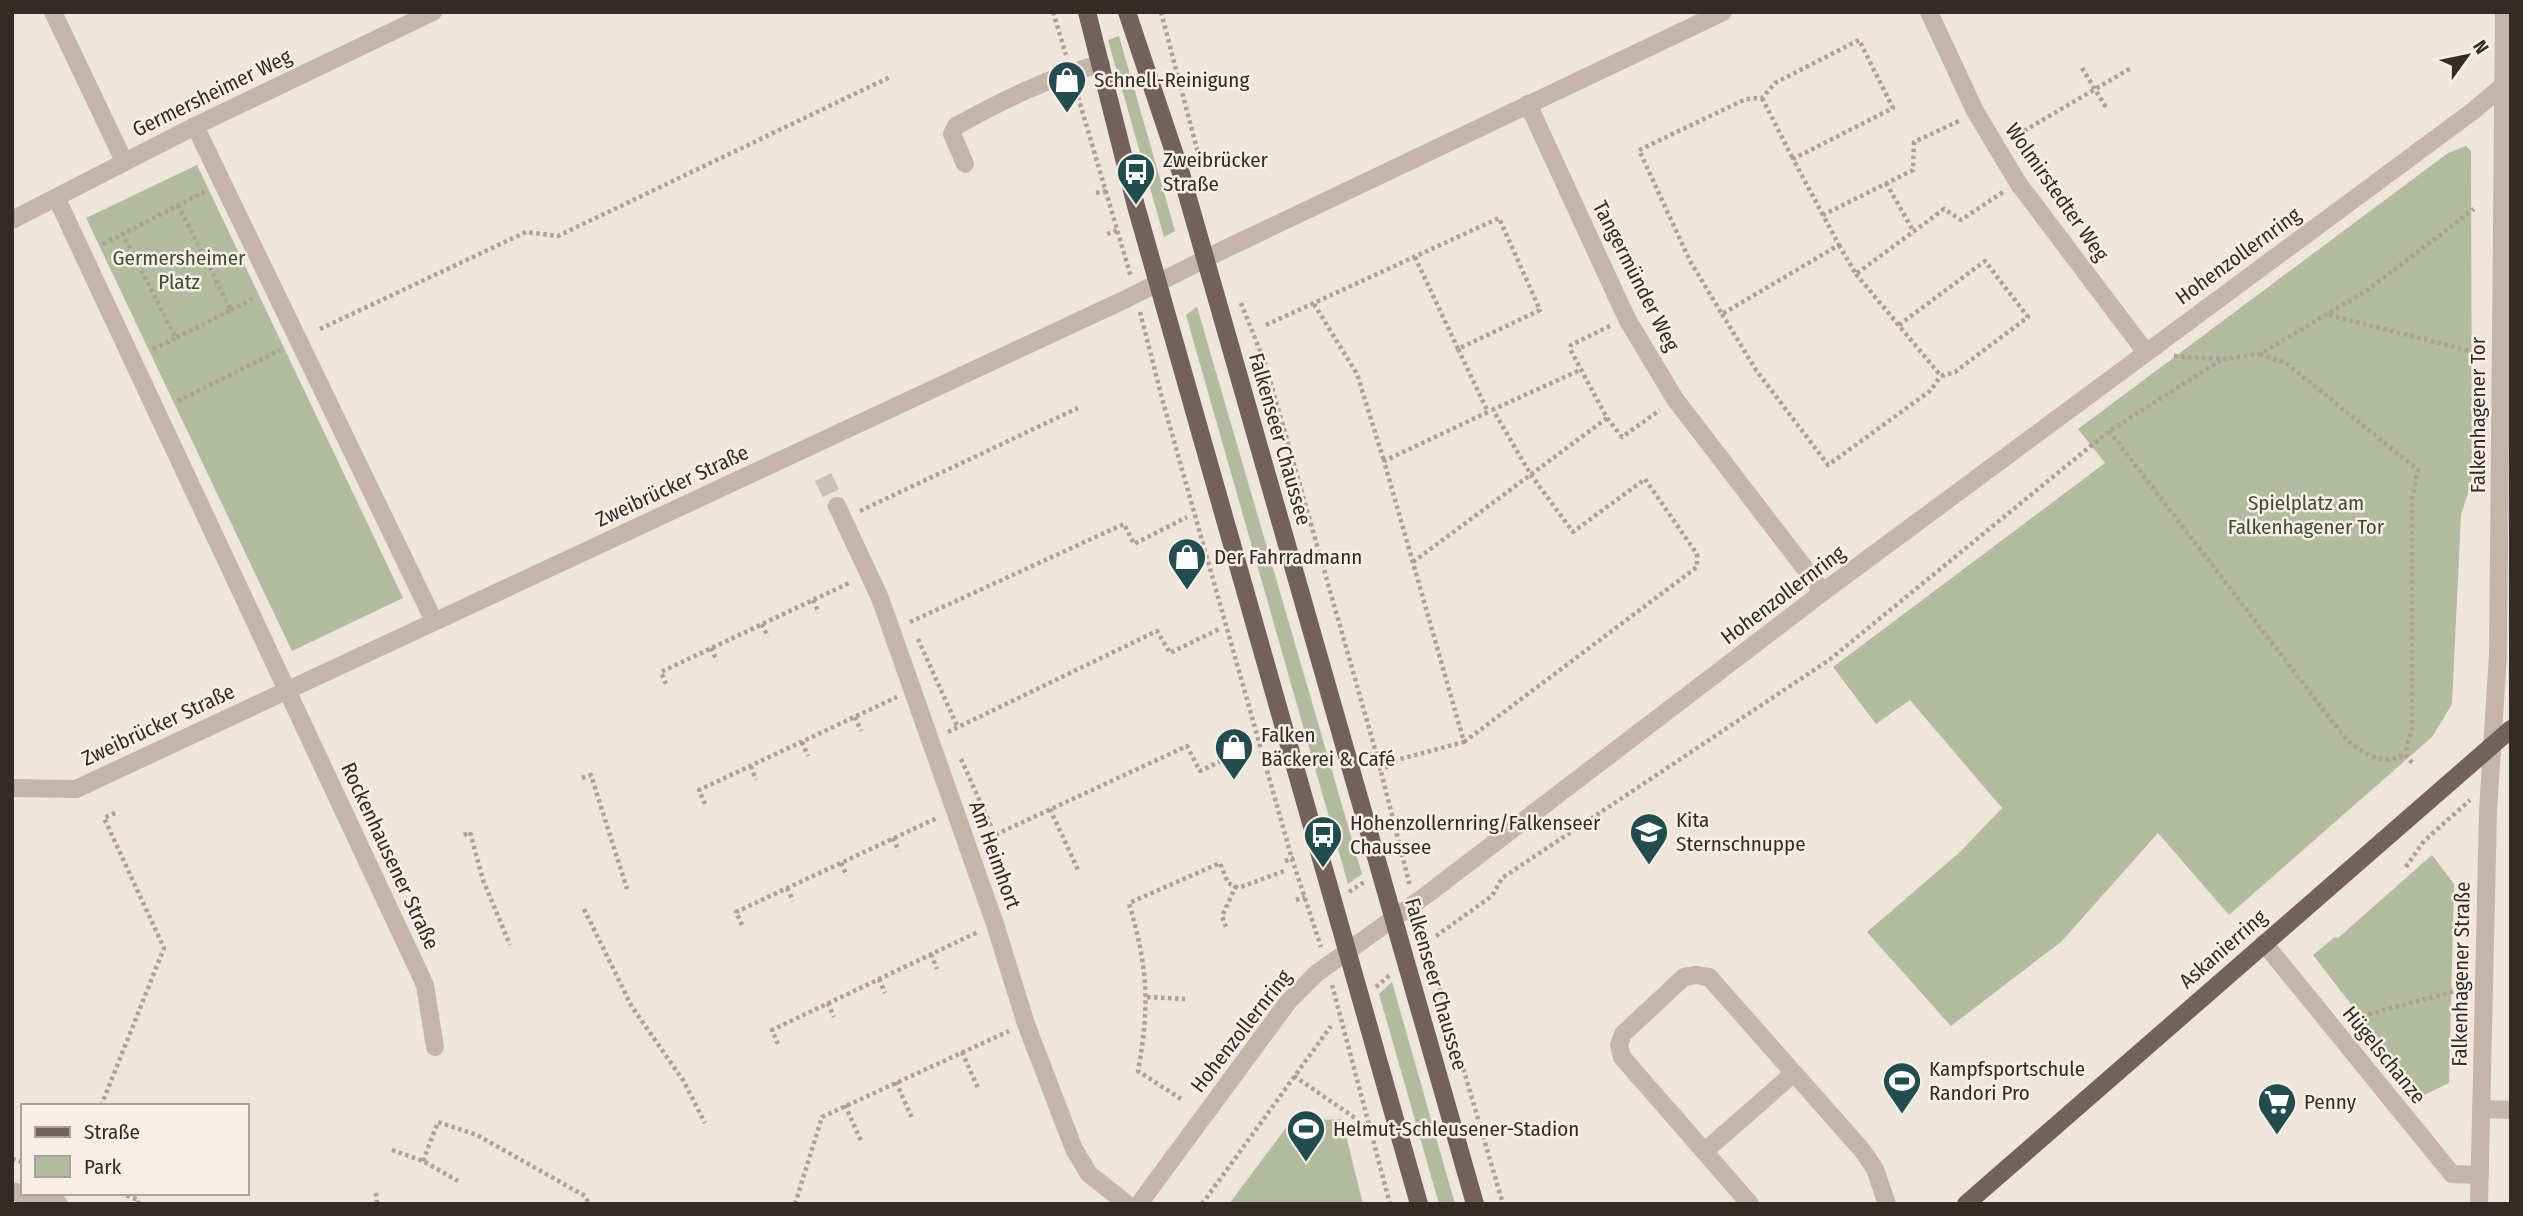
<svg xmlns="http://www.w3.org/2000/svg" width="2523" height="1216" font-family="'Fira Sans Condensed',sans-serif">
	<rect width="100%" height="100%" fill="#eee5db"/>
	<g fill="#b2bb9d">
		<path d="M1119 36 1175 231 1164 237 1108 40Z"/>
		<path d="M2466 146 2471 151 2472 480 2461 515 2452 704 2432 737 2229 915 2158 833 2062 941 1951 1026 1867 932 1960 852 2002 808 1910 700 1876 724 1833 667 2105 463 2078 429 2448 153Z"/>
		<path d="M197 165 403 598 292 651 86 218Z"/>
		<path d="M1197 307 1362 874 1348 884 1186 315Z"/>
		<path d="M2432 855 2454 884 2449 1083 2422 1096 2313 955 2335 937 2338 938Z"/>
		<path d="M1392 982 1455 1204H1439L1379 994Z"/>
		<path d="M1342 1119 1363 1204H1229L1291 1121Z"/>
	</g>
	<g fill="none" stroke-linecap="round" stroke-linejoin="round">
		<path stroke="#c9c0b7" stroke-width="18" stroke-dasharray="18 9" stroke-linecap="butt" d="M823 477 837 506"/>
		<g stroke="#b09f93" stroke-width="4.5" stroke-dasharray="3.5 3.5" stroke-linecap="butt">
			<path d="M1053 12 1066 55"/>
			<path d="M1161 12 1198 153"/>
			<path d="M2082 68 2107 109"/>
			<path d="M1076 90 1131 277"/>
			<path d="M1762 98 1793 159"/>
			<path d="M2012 138 2131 68"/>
			<path d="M1886 183 1914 232"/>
			<path d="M1205 185 1216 181"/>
			<path d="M1096 193 1107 191"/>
			<path d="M178 205 231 310 176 338 123 234 204 192"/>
			<path d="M1823 215 1793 159 1893 108 1859 40 1775 83 1762 98 1746 99 1639 150 1690 261 1722 314 1839 245 1823 215 1913 170 1914 142 1959 121"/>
			<path d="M1107 234 1118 230"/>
			<path d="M103 244 123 234"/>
			<path d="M1839 245 1856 274 1944 209 1961 220 2003 192"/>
			<path d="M1415 257 1458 349"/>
			<path d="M1856 274 1941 376 1955 372 2028 317 1985 261 1899 325"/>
			<path d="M1241 303 1266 366 1377 756 1410 886"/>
			<path d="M1314 304 1357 374 1384 461"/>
			<path d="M231 310 254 298"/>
			<path d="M1140 312 1163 402 1292 859 1321 947"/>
			<path d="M1722 314 1756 370 1828 465 1930 391 1941 376"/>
			<path d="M2329 315 2474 352"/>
			<path d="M1266 325 1499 218 1540 310 1458 349 1488 412 1384 461 1464 742 1389 762"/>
			<path d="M1610 326 1571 345 1570 349 1607 418 1622 437 1660 410"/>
			<path d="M320 329 526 232 558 236 890 77"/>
			<path d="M153 349 176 338"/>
			<path d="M2260 354 2286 363 2418 470 2412 499V729L2405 754"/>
			<path d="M2174 356 2223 359 2260 354 2366 291 2474 209"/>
			<path d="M178 401 280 350"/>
			<path d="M1492 410 1580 370"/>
			<path d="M2109 431 2346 739C2364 754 2382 767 2405 754L2413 764"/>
			<path d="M860 511 1078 408"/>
			<path d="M1413 562 1607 418"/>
			<path d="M813 600 819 613"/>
			<path d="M910 622 1124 524 1134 544 1187 517"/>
			<path d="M762 624 768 637"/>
			<path d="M918 639 958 728"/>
			<path d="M711 648 717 661"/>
			<path d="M666 684 661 672 851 582"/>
			<path d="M855 717 861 731"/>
			<path d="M948 732 1157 631 1170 653 1219 629"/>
			<path d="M802 742 808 756"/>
			<path d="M1464 742 1697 567V554L1645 479 1573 532 1531 475 1493 410"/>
			<path d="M961 759 995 835 1187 746 1200 771 1252 746"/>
			<path d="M751 766 756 780"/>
			<path d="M1378 769 1390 766"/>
			<path d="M582 778 591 775 627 889"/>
			<path d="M705 804 699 790 897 697"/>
			<path d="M1050 809 1079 872"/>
			<path d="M464 835 470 832 483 880 510 945"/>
			<path d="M893 838 899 851"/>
			<path d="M1285 861 1294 858"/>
			<path d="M841 863 847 876"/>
			<path d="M2406 867 2424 841 2470 800"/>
			<path d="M787 888 793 901"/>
			<path d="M1349 892 1364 882"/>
			<path d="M1296 900 1305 897"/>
			<path d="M584 909 632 1007 683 1080 705 1123"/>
			<path d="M1420 921 1503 1204"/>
			<path d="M742 925 736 912 937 818"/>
			<path d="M1226 927 1222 916 1236 886"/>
			<path d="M1436 936 1492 896 1502 878 1829 660 2109 431 2223 359"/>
			<path d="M931 954 937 969"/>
			<path d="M879 979 885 993"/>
			<path d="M1332 985 1390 1204"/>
			<path d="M1376 987 1391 974"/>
			<path d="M1147 997 1185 999"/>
			<path d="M828 1003 834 1017"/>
			<path d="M2355 1018 2455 991"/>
			<path d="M778 1044 772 1030 978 932"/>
			<path d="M962 1052 978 1088"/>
			<path d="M1294 1076 1358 1120"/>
			<path d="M896 1082 912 1118"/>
			<path d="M1181 1099 1138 1071C1150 1003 1148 969 1129 903L1220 863 1228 883 1238 888 1287 870"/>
			<path d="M845 1105 861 1141"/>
			<path d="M101 1106 164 948 104 818 117 812"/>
			<path d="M392 1150 423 1161 458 1181"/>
			<path d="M12 1159 23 1162"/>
			<path d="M423 1161 438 1122 477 1135 585 1196 589 1204"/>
			<path d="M120 1193 139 1200 138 1204"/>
			<path d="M376 1193 377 1204"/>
			<path d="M795 1204 822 1117 1009 1031"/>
			<path d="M1202 1204 1331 1026"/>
		</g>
		<g stroke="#c5b5a9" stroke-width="18">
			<path d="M53 12 124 161"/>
			<path d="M1929 12 1975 111 2018 183 2145 351"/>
			<path d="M1528 104 1627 319 1675 399 1823 592"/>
			<path d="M195 126 434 621"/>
			<path d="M965 164 952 134 956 126C1003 100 1049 77 1101 64"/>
			<path d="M57 199 425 985 435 1047"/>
			<path d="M12 220 195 126 433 12"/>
			<path d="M837 506 880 598 995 924 1026 1024 1074 1149 1089 1174 1127 1204"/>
			<path d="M12 788 76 789 1126 299 1223 250 1723 12"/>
			<path d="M2264 943 2452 1174 2480 1175"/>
			<path d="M2481 1109 2511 1110"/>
			<path d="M1705 1151 1794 1073"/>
			<path d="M12 1191 59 1204"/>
			<path d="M1139 1204 1288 1002 1317 973 1425 896 1823 592 2473 111 2511 79"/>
			<path d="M1750 1204 1622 1057 1619 1045 1623 1034 1684 977 1696 975 1709 977 1862 1150 1875 1169 1887 1204"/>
			<path d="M2479 1204 2488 811 2498 655 2504 12"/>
		</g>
		<g stroke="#73625b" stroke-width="18">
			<path d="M1087 12 1136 206 1419 1204"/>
			<path d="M1127 12 1180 170 1475 1204"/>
			<path d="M1966 1204 2511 729"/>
		</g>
	</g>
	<defs>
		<g id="shop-pin" transform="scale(2.0125)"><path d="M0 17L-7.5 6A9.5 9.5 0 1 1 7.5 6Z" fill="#224d4f" stroke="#f7efe7"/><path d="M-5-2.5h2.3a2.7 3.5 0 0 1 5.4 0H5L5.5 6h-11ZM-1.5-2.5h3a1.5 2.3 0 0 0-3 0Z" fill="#fff"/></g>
		<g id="bus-pin" transform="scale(2.0125)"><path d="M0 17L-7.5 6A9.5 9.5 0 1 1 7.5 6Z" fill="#224d4f" stroke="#f7efe7"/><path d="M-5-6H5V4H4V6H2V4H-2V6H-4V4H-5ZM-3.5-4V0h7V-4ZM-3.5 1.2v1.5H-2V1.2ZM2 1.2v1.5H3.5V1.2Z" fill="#fff"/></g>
		<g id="school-pin" transform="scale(2.0125)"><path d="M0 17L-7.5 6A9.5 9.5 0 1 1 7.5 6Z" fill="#224d4f" stroke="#f7efe7"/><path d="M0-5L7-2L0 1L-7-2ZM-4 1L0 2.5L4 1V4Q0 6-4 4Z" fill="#fff"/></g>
		<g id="stadium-pin" transform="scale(2.0125)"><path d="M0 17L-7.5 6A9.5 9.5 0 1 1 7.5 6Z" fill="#224d4f" stroke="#f7efe7"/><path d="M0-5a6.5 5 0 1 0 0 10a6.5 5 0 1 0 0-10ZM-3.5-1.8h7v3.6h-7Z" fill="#fff"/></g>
		<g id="supermarket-pin" transform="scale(2.0125)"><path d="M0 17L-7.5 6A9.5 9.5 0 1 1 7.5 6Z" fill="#224d4f" stroke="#f7efe7"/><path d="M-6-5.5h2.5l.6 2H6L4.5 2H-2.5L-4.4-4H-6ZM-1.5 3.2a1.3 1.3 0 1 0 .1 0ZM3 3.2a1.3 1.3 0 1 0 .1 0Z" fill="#fff"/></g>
	</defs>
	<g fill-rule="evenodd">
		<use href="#shop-pin" x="1067" y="80"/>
		<use href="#bus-pin" x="1136" y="172"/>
		<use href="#shop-pin" x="1187" y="557"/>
		<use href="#shop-pin" x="1234" y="747"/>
		<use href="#school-pin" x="1649" y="832"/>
		<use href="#bus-pin" x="1323" y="835"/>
		<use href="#stadium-pin" x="1902" y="1081"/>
		<use href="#supermarket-pin" x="2277" y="1102"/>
		<use href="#stadium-pin" x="1306" y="1129"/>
	</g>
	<g text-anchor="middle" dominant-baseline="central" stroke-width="5" stroke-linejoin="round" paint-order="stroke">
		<g font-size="21" fill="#332b28" stroke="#f7efe7" text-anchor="start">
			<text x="1094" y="80">Schnell-Reinigung</text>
			<text x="1163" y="160">Zweibrücker<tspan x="1163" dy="24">Straße</tspan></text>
			<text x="1214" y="557">Der Fahrradmann</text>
			<text x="1261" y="735">Falken<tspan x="1261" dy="24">Bäckerei &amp; Café</tspan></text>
			<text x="1676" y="820">Kita<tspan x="1676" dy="24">Sternschnuppe</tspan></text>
			<text x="1350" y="823">Hohenzollernring/Falkenseer<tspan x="1350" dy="24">Chaussee</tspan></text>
			<text x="1929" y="1069">Kampfsportschule<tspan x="1929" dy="24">Randori Pro</tspan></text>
			<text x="2304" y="1102">Penny</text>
			<text x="1333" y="1129">Helmut-Schleusener-Stadion</text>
		</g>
		<g font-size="21" fill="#332b28" stroke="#f7efe7">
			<text transform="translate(212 93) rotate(-26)">Germersheimer Weg</text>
			<text transform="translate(2057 192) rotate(55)">Wolmirstedter Weg</text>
			<text transform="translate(2238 256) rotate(-36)">Hohenzollernring</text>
			<text transform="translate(1636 276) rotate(63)">Tangermünder Weg</text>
			<text transform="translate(2478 415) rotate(-90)">Falkenhagener Tor</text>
			<text transform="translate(1280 439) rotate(74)">Falkenseer Chaussee</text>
			<text transform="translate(672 486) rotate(-25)">Zweibrücker Straße</text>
			<text transform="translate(1783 595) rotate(-37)">Hohenzollernring</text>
			<text transform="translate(158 725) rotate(-25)">Zweibrücker Straße</text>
			<text transform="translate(995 855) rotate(70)">Am Heimhort</text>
			<text transform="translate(390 856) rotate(65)">Rockenhausener Straße</text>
			<text transform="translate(2223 949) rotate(-41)">Askanierring</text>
			<text transform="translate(2461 974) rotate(-89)">Falkenhagener Straße</text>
			<text transform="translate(1436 984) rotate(74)">Falkenseer Chaussee</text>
			<text transform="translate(1241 1031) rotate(-52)">Hohenzollernring</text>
			<text transform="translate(2384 1055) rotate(51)">Hügelschanze</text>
		</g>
		<g font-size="21" fill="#434e2f" stroke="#f7efe7">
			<text x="179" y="258">Germersheimer<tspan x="179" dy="24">Platz</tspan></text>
			<text x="2306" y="503">Spielplatz am<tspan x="2306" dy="24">Falkenhagener Tor</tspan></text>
		</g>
	</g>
	<rect width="2523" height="1216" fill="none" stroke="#332b28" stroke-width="28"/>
	<rect x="21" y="1104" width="228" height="91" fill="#f7efe7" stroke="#a9a19b" stroke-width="2"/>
	<rect x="35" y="1127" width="35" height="10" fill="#73625b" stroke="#a9a19b" stroke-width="2"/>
	<text x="84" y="1139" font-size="21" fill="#332b28">Straße</text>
	<rect x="35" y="1156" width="35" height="21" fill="#b2bb9d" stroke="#a9a19b" stroke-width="2"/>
	<text x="84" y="1174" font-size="21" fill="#332b28">Park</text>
	<g transform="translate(2467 56) rotate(57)" stroke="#f7efe7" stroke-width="5" paint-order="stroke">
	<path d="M0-5L12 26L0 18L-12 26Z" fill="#332b28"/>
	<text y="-10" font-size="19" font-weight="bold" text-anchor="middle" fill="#332b28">N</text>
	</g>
</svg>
